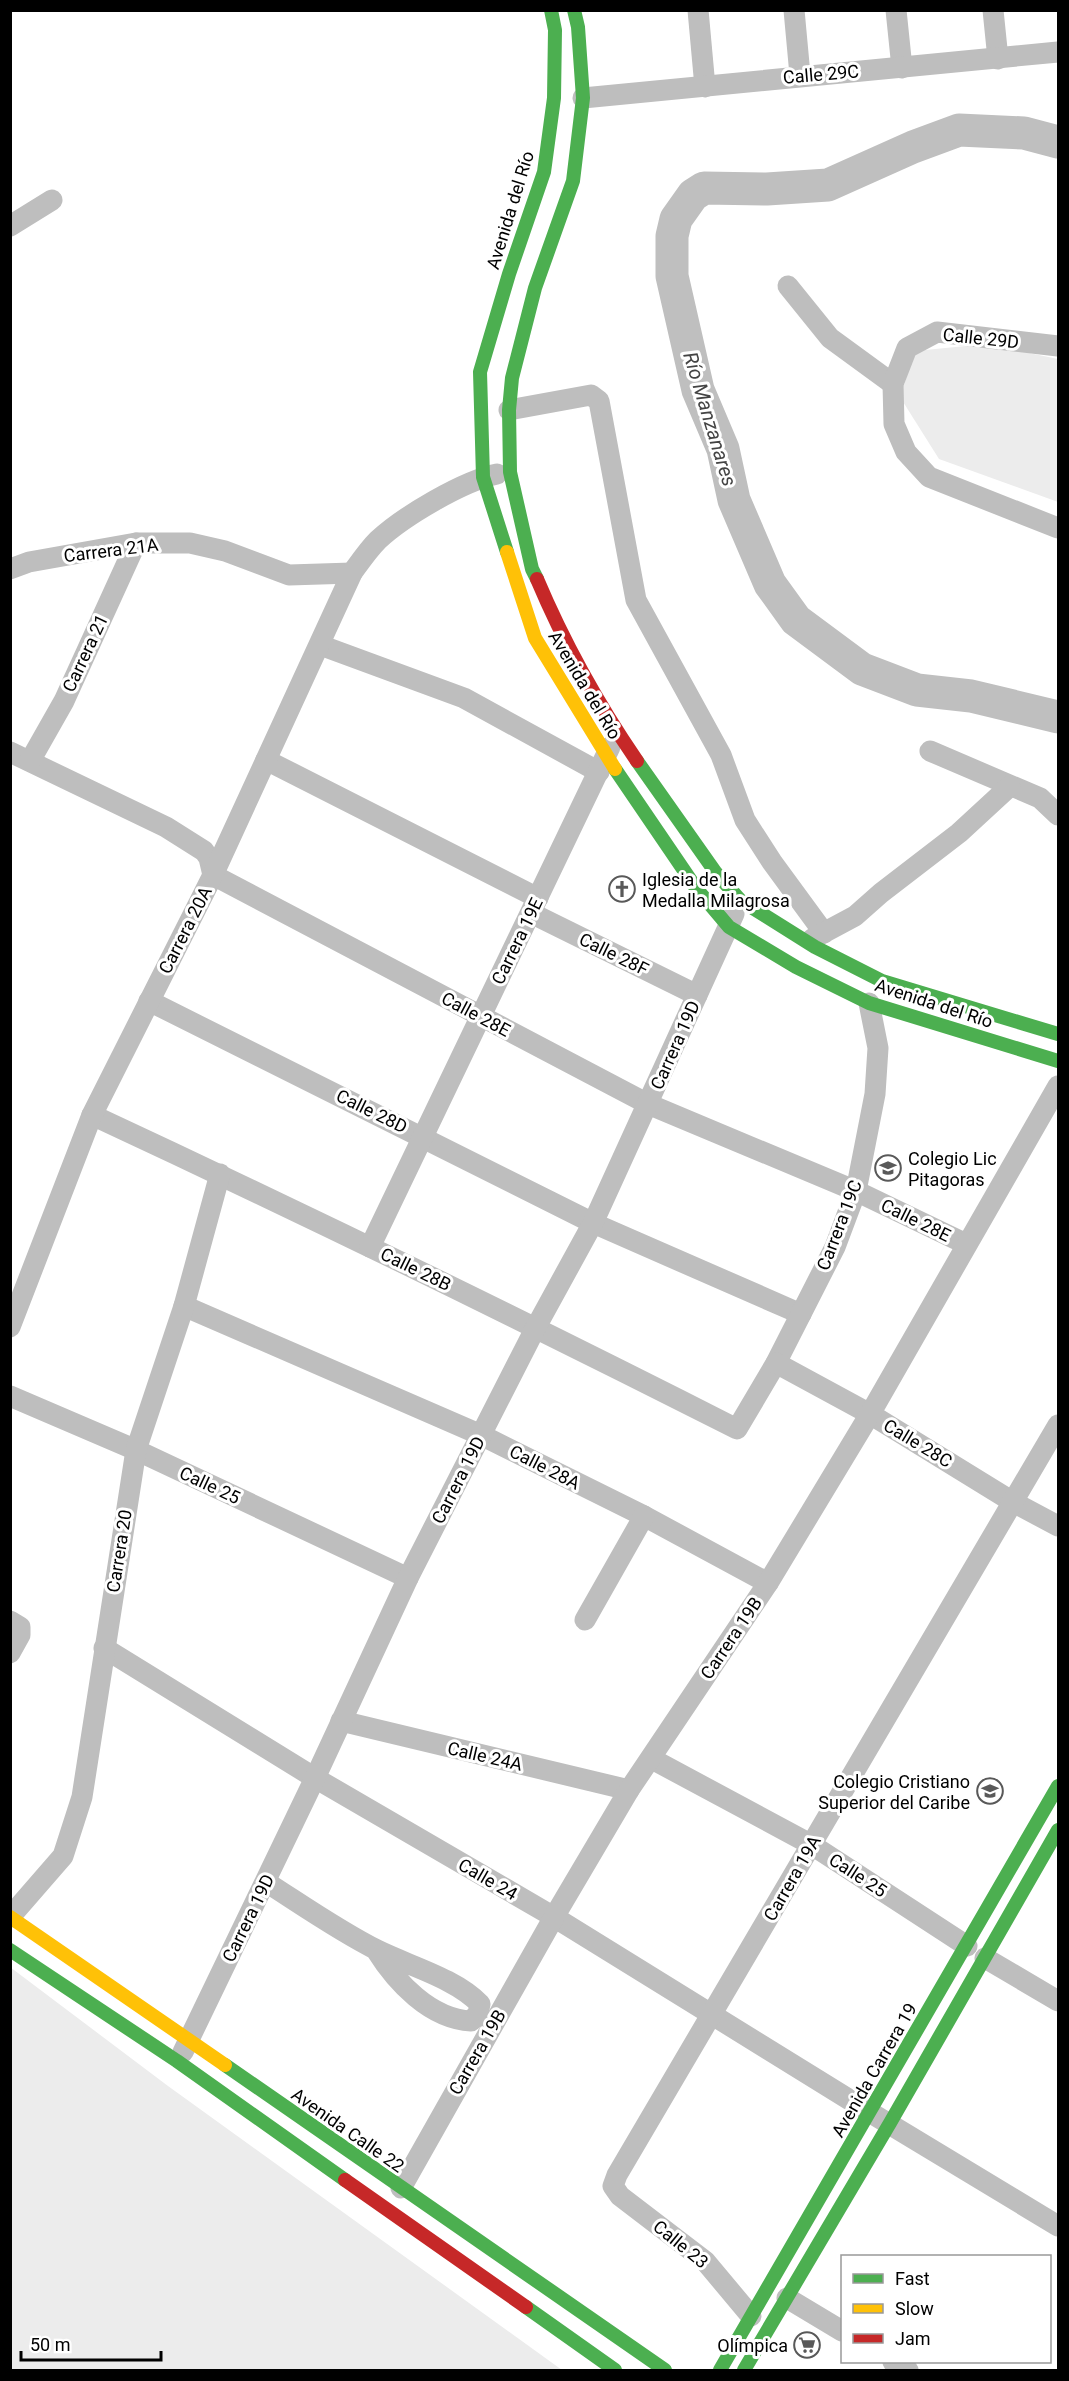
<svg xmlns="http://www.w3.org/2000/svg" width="1069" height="2381" font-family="Roboto,sans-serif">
	<rect width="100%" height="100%" fill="#fff"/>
	<g fill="#ececec">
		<path d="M986 344 1058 359V502L939 459 900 397 915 351Z"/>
		<path d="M10 1967 168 2086 562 2370H11Z"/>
	</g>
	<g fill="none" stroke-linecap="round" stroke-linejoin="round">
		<path stroke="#bfbfbf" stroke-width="33" d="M1058 142 1024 133 959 130 913 147 828 185 767 189 704 188 693 195 676 219 672 236V276L698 390 723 449 734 500 770 584 796 620 862 669 917 690 971 696 1058 717"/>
		<g stroke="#bebebe" stroke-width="21">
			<path d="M698 10 705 87"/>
			<path d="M794 10 800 75"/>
			<path d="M896 10 902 68"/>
			<path d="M993 10 998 59"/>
			<path d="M583 98 1058 52"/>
			<path d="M10 226 52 200"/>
			<path d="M788 286 830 338 893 384"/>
			<path d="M1058 346 937 332 907 348 893 384 894 424 906 452 929 477 1058 528"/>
			<path d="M509 410 591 395 599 401 636 600 721 755 745 820 772 862 824 933"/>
			<path d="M10 569 29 562 136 543H190L225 551 289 575 352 573"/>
			<path d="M320 645 464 698 599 772"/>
			<path d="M930 751 1040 798 1058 815"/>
			<path d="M10 752 166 827 204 851 209 858 213 875 648 1104 856 1191 966 1244"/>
			<path d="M266 760 538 898"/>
			<path d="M30 761 64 701 136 543"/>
			<path d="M531 913 697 995"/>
			<path d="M812 939 855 916 881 893 959 833 1010 786"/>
			<path d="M149 1001 593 1223 801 1314"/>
			<path d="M92 1115C309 1216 524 1321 737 1429L776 1363 835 1247 856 1191 875 1094 878 1048 869 1003"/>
			<path d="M370 1247 610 747"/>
			<path d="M184 1306 481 1435 644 1516 768 1583"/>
			<path d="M10 1327 92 1115 213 875 352 573C360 562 368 550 378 540 404 516 463 481 497 474"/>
			<path d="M776 1363 870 1414 1013 1502 1058 1526"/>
			<path d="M10 1396 136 1450 408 1578"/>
			<path d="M585 1620 644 1516"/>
			<path d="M10 1621 20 1627V1635L10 1653"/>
			<path d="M104 1648 315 1778 554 1917 871 2113 1058 2226"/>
			<path d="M341 1721 629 1790"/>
			<path d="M652 1759 812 1845 967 1946"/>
			<path d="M266 1882C302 1905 339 1931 377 1950 409 1966 455 1978 480 2004L478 2014 471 2021C430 2019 396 1982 376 1950"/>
			<path d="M10 1917 63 1856 82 1797 136 1450 184 1306 220 1174"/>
			<path d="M985 1958 1058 2001"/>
			<path d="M183 2052 315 1778 408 1578 536 1327 593 1223 734 914"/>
			<path d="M401 2188 554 1917 629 1790 768 1583 870 1414 1058 1086"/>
			<path d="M787 2298 842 2331"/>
			<path d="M751 2316 705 2261 620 2196 613 2186 617 2175 1058 1425"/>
			<path d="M893 2362 908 2370"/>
		</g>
		<g stroke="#4caf50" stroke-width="14">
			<path d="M507 552 483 477 480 372 509 274 544 172 554 98 555 30 551 10"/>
			<path d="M537 579 532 569 510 472 509 410 512 378 535 288 573 181 583 98 578 27 574 10"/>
			<path d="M637 761 716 873 740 900 815 947 882 981 1058 1034"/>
			<path d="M615 769 696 888 729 927 796 967 869 1003 1058 1061"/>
			<path d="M10 1950 177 2061 345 2180"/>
			<path d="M225 2065 665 2370"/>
			<path d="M526 2307 615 2370"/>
			<path d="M720 2370 1058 1786"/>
			<path d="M744 2370 890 2123 1058 1830"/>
		</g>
		<g stroke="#ffc107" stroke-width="14">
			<path d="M507 552 535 638 615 769"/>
			<path d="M10 1917 225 2065"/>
		</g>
		<g stroke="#c62828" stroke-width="14">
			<path d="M537 579C564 643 598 704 637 761"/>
			<path d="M345 2180 526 2307"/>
		</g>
	</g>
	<defs>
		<g id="church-ring" transform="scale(1.35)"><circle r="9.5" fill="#fff" stroke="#595959" stroke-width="1.5"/><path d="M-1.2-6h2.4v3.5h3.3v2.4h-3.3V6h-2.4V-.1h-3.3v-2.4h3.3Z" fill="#595959"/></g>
		<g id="school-ring" transform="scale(1.35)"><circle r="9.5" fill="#fff" stroke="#595959" stroke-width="1.5"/><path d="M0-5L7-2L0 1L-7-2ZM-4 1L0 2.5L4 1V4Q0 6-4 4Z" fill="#595959"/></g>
		<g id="supermarket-ring" transform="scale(1.35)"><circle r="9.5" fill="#fff" stroke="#595959" stroke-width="1.5"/><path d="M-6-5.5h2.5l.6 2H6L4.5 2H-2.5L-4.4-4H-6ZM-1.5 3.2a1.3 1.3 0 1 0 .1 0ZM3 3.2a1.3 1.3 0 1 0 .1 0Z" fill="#595959"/></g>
	</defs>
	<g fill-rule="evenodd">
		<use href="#church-ring" x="622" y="889"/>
		<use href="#school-ring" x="888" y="1168"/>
		<use href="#school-ring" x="990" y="1791"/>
		<use href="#supermarket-ring" x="807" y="2345"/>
	</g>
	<g text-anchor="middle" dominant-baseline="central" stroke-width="6" stroke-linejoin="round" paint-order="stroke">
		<g font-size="18" fill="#000" stroke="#fff">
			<text transform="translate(821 74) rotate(-5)">Calle 29C</text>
			<text transform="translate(510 210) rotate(-73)">Avenida del Río</text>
			<text transform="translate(981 338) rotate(6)">Calle 29D</text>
			<text transform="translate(111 550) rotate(-7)">Carrera 21A</text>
			<text transform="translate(85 653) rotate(-65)">Carrera 21</text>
			<text transform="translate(585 685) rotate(59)">Avenida del Río</text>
			<text transform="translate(185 930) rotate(-63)">Carrera 20A</text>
			<text transform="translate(517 941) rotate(-64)">Carrera 19E</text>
			<text transform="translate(614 954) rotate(26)">Calle 28F</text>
			<text transform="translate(934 1003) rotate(18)">Avenida del Río</text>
			<text transform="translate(476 1014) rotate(28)">Calle 28E</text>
			<text transform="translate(675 1045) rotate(-66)">Carrera 19D</text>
			<text transform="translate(372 1111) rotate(26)">Calle 28D</text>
			<text transform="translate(916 1220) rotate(26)">Calle 28E</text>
			<text transform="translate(839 1225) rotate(-69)">Carrera 19C</text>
			<text transform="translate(416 1269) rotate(26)">Calle 28B</text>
			<text transform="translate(918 1443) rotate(31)">Calle 28C</text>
			<text transform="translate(545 1467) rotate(27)">Calle 28A</text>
			<text transform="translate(458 1480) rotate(-63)">Carrera 19D</text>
			<text transform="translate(210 1485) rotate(25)">Calle 25</text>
			<text transform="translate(119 1551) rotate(-81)">Carrera 20</text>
			<text transform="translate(731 1638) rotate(-56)">Carrera 19B</text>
			<text transform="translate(485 1756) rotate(13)">Calle 24A</text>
			<text transform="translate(858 1875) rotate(33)">Calle 25</text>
			<text transform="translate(792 1878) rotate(-60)">Carrera 19A</text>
			<text transform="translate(488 1879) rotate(30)">Calle 24</text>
			<text transform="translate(248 1918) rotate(-64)">Carrera 19D</text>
			<text transform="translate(477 2052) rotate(-60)">Carrera 19B</text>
			<text transform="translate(874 2070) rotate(-60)">Avenida Carrera 19</text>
			<text transform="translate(348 2130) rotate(35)">Avenida Calle 22</text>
			<text transform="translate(681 2244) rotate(39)">Calle 23</text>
		</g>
		<g font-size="18" fill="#000" stroke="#fff" text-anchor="start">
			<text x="642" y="879">Iglesia de la<tspan x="642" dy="21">Medalla Milagrosa</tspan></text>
			<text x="908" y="1158">Colegio Lic<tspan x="908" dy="21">Pitagoras</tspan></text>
			<text x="970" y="1781" text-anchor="end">Colegio Cristiano<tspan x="970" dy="21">Superior del Caribe</tspan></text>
			<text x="788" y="2345" text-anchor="end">Olímpica</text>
		</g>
		<g font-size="20" font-style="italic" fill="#444" stroke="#fff">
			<text transform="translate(710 419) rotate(73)">Río Manzanares</text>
		</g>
	</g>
	<rect width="1069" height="2381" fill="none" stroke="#000000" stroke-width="24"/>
	<rect x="841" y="2255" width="210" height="108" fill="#ffffff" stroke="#999999" stroke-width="1.5"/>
	<rect x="853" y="2274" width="30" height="9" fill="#4caf50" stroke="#999999" stroke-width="1.5"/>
	<text x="895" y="2285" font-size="18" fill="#000000">Fast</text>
	<rect x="853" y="2304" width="30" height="9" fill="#ffc107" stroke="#999999" stroke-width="1.5"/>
	<text x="895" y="2315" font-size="18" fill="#000000">Slow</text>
	<rect x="853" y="2334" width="30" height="9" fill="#c62828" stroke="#999999" stroke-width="1.5"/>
	<text x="895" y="2345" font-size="18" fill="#000000">Jam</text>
	<path d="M21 2351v9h140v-9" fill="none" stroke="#000000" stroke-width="3"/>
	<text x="30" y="2351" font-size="18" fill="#000000" stroke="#ffffff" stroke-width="4.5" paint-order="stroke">50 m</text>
</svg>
